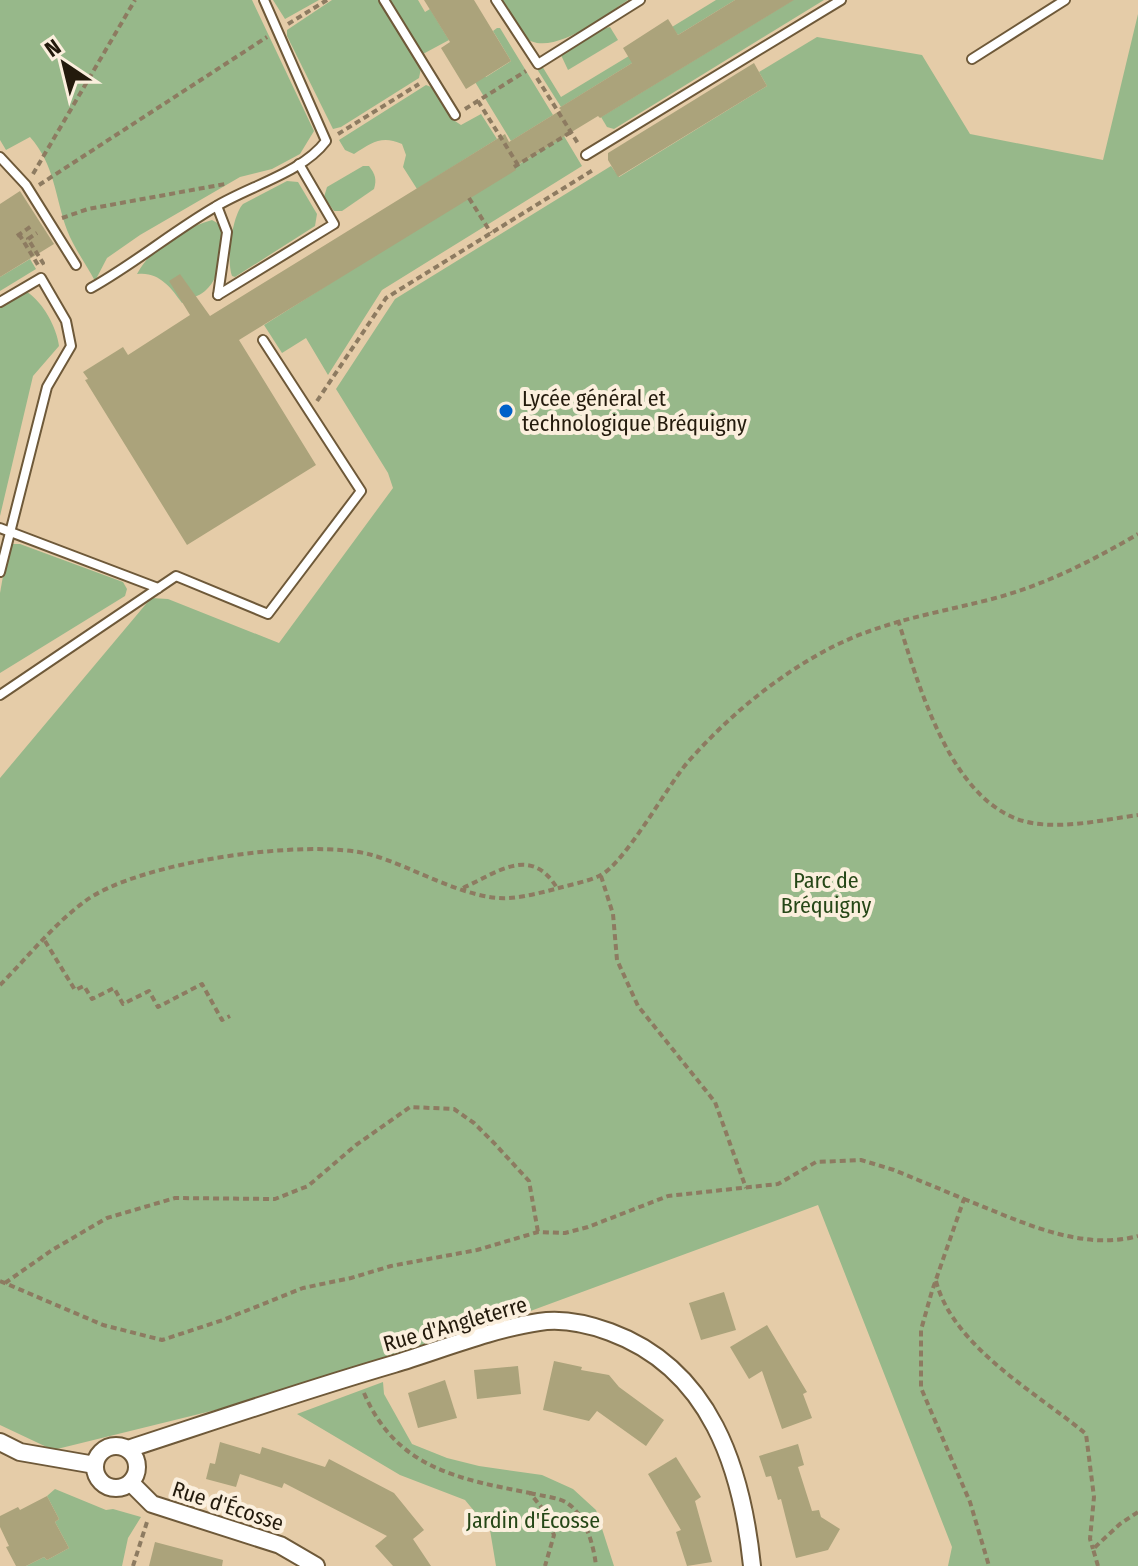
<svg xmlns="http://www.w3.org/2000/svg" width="1138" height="1566" font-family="'Fira Sans Condensed',sans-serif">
	<rect width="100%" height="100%" fill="#e5cca8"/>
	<g fill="#97b88a">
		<path d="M0 0H252L314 131 300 154 272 169 240 177 140 235 107 258 95 281C86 264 74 248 67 230 55 197 55 165 30 137L6 150 0 140Z"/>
		<path d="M273 0H319L285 19Z"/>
		<path d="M332 0H379L421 68 419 78 341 127 333 129 287 36V30Z"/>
		<path d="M389 0H418L425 12 430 9 449 40 423 54Z"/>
		<path d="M498 0H628C605 15 549 61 523 36 513 27 506 11 498 0Z"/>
		<path d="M716 0H735L678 35 672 27Z"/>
		<path d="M793 0H824L614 129 607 127 601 117Z"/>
		<path d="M1138 14V1566H948L952 1547 818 1205 357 1375 53 1450 0 1425V778L151 598 168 599 279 643 393 488 388 473 336 389 395 299 611 166 619 177 767 86 759 72 817 37 922 55 970 134 1103 160Z"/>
		<path d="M610 27 618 40 568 70 561 55 602 29Z"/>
		<path d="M497 28H500L553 115 511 141 458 54 486 77 511 61 493 31Z"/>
		<path d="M662 36 666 42 561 107 537 69 542 66 561 97Z"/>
		<path d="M426 85 431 87 452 119 461 125 481 114 497 139 417 189 403 167 406 155 402 144C381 135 372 143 354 154L345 150 339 140Z"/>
		<path d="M564 136 582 166 382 290 328 375 306 338 282 353 264 325Z"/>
		<path d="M363 166H369C375 174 377 179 374 189L342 211H334L324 197 327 187Z"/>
		<path d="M287 181 298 182 317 214 315 226 235 277 232 276C226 260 232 216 243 204Z"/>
		<path d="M212 220 219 224C226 243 221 278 205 291 198 297 190 298 182 303 171 287 158 271 137 274 152 246 182 229 212 220Z"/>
		<path d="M30 259 36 269 0 291V277Z"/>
		<path d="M27 292C43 302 57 328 59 346L33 376 0 516V308Z"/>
		<path d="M13 544H20L123 582 127 589 125 596 0 673V593L8 548Z"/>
		<path d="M383 1382 384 1394 412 1444 447 1458 479 1466 542 1475 573 1489 596 1510 614 1566H496L490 1530 465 1500 400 1475 297 1414Z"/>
		<path d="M55 1489 106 1510 113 1509 141 1517 128 1538 122 1566H26L44 1557 47 1560 69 1548 55 1522 59 1519 47 1496Z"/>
	</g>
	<g fill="#aba37b">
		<path d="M424 0H474L511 61 466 89 441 48 450 42Z"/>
		<path d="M735 0H794L600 118 598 116 514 167 516 170 239 340 316 465 187 545 85 380 88 379 83 372 123 347 128 355 190 315 169 281 180 274 210 316 505 134 509 142 561 110 559 108 632 63 623 48 668 19 678 35Z"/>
		<path d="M754 63 767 86 618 177 608 160V153Z"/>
		<path d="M20 191 54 244 0 277V204Z"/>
		<path d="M724 1292 736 1330 701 1340 689 1303Z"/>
		<path d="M767 1325 807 1392 803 1394 812 1418 782 1429 762 1371 749 1379 730 1347Z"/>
		<path d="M554 1361 582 1367 581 1370 609 1375 619 1387 664 1420 646 1446 597 1411 589 1421 543 1410Z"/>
		<path d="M518 1366 521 1394 477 1399 474 1370Z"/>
		<path d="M445 1380 457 1418 418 1428 408 1393Z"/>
		<path d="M220 1442 260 1454 262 1447 325 1467 329 1459 394 1493 424 1530 413 1539 431 1566H393L375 1546 387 1536 284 1483 282 1488 240 1474 236 1487 206 1479 210 1463 215 1464Z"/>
		<path d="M798 1444 804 1465 798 1467 812 1511 819 1510 821 1517 840 1529 828 1550 796 1558 781 1499 778 1500 771 1476 766 1477 759 1456Z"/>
		<path d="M676 1457 701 1497 695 1501 712 1562 687 1566 676 1532 681 1530 648 1474Z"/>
		<path d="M47 1496 59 1519 55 1522 69 1548 47 1560 44 1557 26 1566H16L6 1547 9 1546 0 1527V1516L18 1507 20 1510Z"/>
		<path d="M155 1542 223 1560 222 1566H149Z"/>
	</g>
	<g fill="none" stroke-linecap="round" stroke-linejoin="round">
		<g stroke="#6e5939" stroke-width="12">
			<g id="lane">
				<path d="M384 0 455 115"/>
				<path d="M496 0 538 64 640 0"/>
				<path d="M972 59 1065 0"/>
				<path d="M586 155 841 0"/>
				<path d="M0 157 26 185 76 265"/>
				<path d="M217 206 227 232 218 295"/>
				<path d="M91 288C134 264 172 232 215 207 249 186 302 173 326 141L264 0"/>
				<path d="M218 295 334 224 299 164"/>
				<path d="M0 302 41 278 66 321 71 346 47 387 0 572"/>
				<path d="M0 528 158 588"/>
				<path d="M0 695 176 576 268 614 361 491 263 340"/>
			</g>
		</g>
		<g stroke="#6e5939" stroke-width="20">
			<g id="street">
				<path d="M0 1442 20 1452 95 1465"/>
				<circle cx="116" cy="1467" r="21"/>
				<path d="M128 1449C217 1420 305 1390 394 1364 440 1350 492 1329 539 1322 564 1318 588 1324 610 1332 711 1369 742 1469 752 1566"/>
				<path d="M131 1483 152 1504 280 1545 316 1566"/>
			</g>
		</g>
		<g stroke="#8d7b61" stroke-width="4" stroke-dasharray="6 4" stroke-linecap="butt">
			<path d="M288 24 327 0"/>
			<path d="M537 78 579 145"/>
			<path d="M478 101 518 165"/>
			<path d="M465 109 526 71"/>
			<path d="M338 134 419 84"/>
			<path d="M514 167 571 132"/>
			<path d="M33 174 135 0"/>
			<path d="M39 185 267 37"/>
			<path d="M469 198 491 233"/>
			<path d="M62 218 88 209 225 184"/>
			<path d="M19 234 38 265 43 263 28 239 37 233"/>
			<path d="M17 236 33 225"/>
			<path d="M317 401 386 298 593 170"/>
			<path d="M898 620C918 683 948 793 1017 819 1053 832 1101 820 1138 815"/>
			<path d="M601 876 613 914 617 960 638 1006 715 1102 746 1188"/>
			<path d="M463 888C498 872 531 845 557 888"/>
			<path d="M45 941 75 990 84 986 92 999 114 988 123 1004 149 991 158 1007 202 984 222 1020 230 1016"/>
			<path d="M0 985C27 958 53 925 84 902 136 862 309 837 372 855 411 866 468 901 509 898 524 897 540 893 555 889 569 885 586 882 599 876 624 865 666 788 687 763 723 722 767 684 814 657 872 623 924 616 988 600 1043 586 1090 562 1138 534"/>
			<path d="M964 1199C1018 1220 1079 1252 1138 1236"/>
			<path d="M0 1281 103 1325 162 1340 223 1320 303 1288 351 1278 391 1266 477 1250 538 1232 565 1233 588 1227 668 1196 778 1184 816 1162 861 1160 894 1170 964 1199 932 1291 921 1330V1388L970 1502 989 1566"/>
			<path d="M936 1281C953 1347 1037 1393 1086 1434L1094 1497 1090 1539 1093 1549"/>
			<path d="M5 1283 52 1250 107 1218 175 1198 275 1199 308 1186 356 1145 410 1107 454 1109 474 1123 494 1143 529 1181 538 1232"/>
			<path d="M364 1393C396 1468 458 1479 530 1493L542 1508 554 1535 545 1566"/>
			<path d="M530 1493C541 1496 558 1497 567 1503 585 1514 594 1546 596 1566"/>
			<path d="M133 1566 147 1522"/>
			<path d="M1098 1566 1093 1549 1120 1524 1138 1512"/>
		</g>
		<use href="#lane" stroke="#fff" stroke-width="8"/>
		<use href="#street" stroke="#fff" stroke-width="16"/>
	</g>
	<circle fill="#0061c9" stroke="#fbefdd" stroke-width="3" cx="506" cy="411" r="8"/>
	<g text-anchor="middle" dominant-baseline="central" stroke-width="8" stroke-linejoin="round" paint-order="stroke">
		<g font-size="22" fill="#231a0c" stroke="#fbefdd" text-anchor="start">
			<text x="522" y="398">Lycée général et<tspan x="522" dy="25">technologique Bréquigny</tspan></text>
		</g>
		<g font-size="22" fill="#264717" stroke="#fbefdd">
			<text x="826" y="880">Parc de<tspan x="826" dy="25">Bréquigny</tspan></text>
			<text x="533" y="1520">Jardin d'Écosse</text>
		</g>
		<g font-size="22" fill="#231a0c" stroke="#fbefdd">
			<text transform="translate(455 1324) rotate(-16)">Rue d'Angleterre</text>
			<text transform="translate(228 1506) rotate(18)">Rue d'Écosse</text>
		</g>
	</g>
	<g transform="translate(64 64) rotate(325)" stroke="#fbefdd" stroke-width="6" paint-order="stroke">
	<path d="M0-6L14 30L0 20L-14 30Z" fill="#231a0c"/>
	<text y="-12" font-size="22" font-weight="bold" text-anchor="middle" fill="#231a0c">N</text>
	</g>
</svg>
